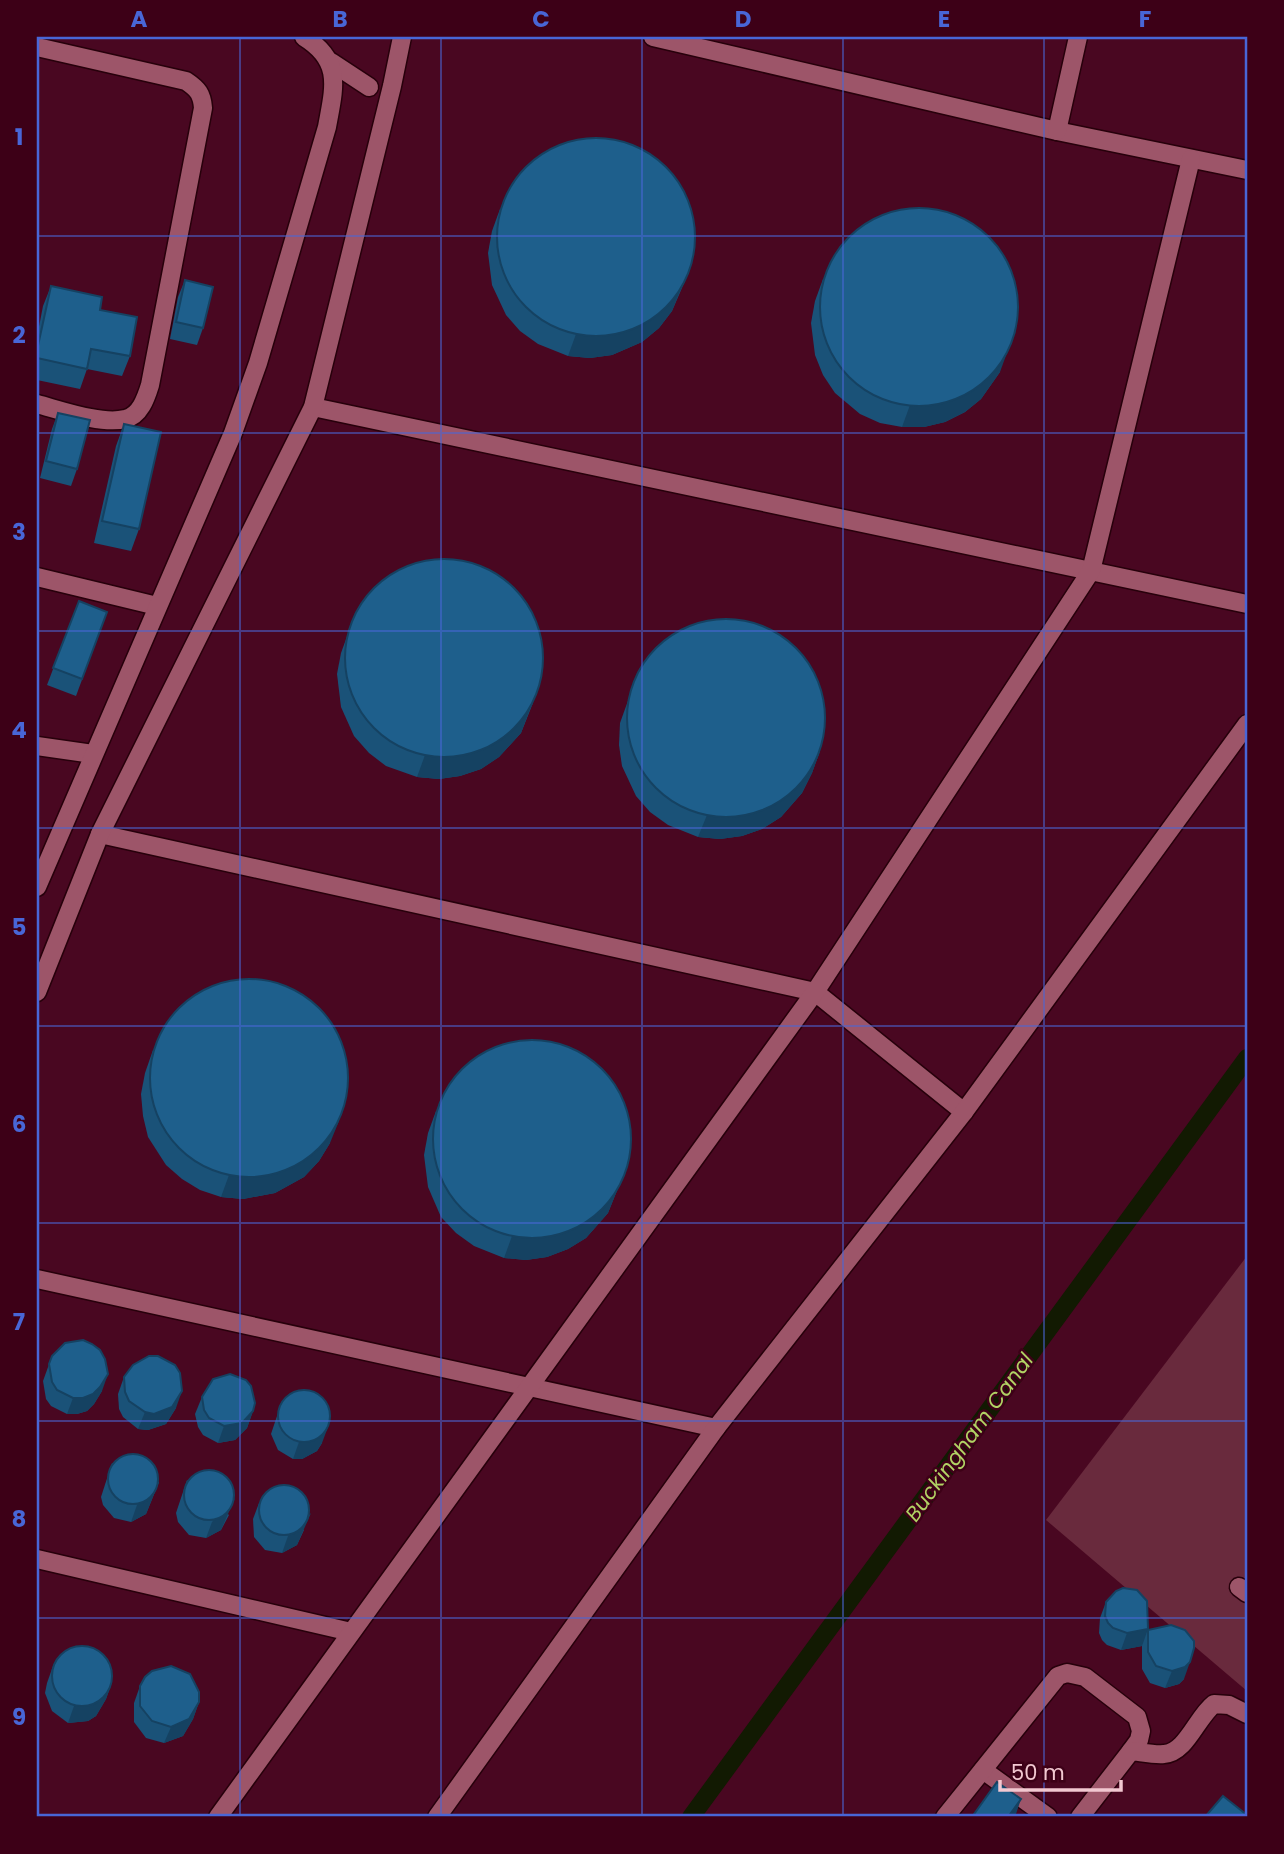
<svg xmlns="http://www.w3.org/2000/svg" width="1284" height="1854" font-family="Poppins,sans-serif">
	<rect width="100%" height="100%" fill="#490721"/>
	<path fill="#692a3d" d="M1247 1256V1691L1046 1520Z"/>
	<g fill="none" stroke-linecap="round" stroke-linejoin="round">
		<path stroke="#121a02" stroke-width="18" d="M691 1817 1247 1058"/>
		<g stroke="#27000b" stroke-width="21">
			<g id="minor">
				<path d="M653 37 1057 131 1247 170"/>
				<path d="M37 47 186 81C198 89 202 94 203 108L150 385C146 398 140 416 125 419 102 425 60 410 37 404"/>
				<path d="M331 62 369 87"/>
				<path d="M1057 131 1078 37"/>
				<path d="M313 407 1247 604"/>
				<path d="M37 577 157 606"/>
				<path d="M37 746 93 754"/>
				<path d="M100 834 815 992 964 1112"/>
				<path d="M37 887 233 433 258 363 327 127C334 88 343 61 304 37"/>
				<path d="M37 992 100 834 313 407 392 86 402 37"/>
				<path d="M37 1279 716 1428 964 1112 1247 724"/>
				<path d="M37 1559 351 1632"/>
				<path d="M1239 1587 1247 1593"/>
				<path d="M983 1770 1048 1817"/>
				<path d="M218 1817 815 992 1091 571 1191 159"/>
				<path d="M437 1817 716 1428"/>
				<path d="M945 1817 1058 1676 1067 1673 1085 1677 1137 1717 1141 1731 1139 1740 1131 1751"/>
				<path d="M1080 1817 1131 1751C1141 1752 1154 1755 1164 1754 1186 1753 1197 1717 1214 1704L1229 1705 1247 1714"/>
			</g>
		</g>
		<use href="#minor" stroke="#9d5569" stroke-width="18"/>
	</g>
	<g fill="#1a5278">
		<path d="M500 209 685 281 672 311 659 328 642 342 612 355 590 358 568 356 538 344 520 331 506 315 492 285 488 253 492 231Z"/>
		<path d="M823 279 1000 372 981 399 965 412 945 422 924 427H902L880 423 860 414 835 393 823 375 815 355 811 323 815 301Z"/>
		<path d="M185 280 203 328 197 345 170 339 178 297Z"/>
		<path d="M51 286 100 310 130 356 122 376 87 369 80 389 37 380V337L43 306Z"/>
		<path d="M58 413 77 469 71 486 40 478 52 429Z"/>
		<path d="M124 424 139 529 131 551 94 543 116 446Z"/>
		<path d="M79 601 107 612 76 696 47 685Z"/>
		<path d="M349 631 533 703 521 733 499 757 481 769 460 776 439 779 417 777 386 766 369 753 354 736 341 707 337 674 341 653Z"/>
		<path d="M639 670 820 751 812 773 802 793 781 817 762 829 742 836 720 839 698 837 668 825 650 812 636 796 622 766 619 745 620 723Z"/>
		<path d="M153 1050 330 1143 319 1161 304 1177 275 1193 243 1199 221 1197 200 1190 182 1179 166 1165 148 1137 143 1116 141 1094 145 1073Z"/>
		<path d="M436 1111 620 1183 608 1213 586 1238 568 1249 547 1257 526 1260 504 1258 474 1246 456 1233 441 1217 428 1187 424 1155 428 1133Z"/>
		<path d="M52 1356 102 1391 94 1404 87 1411 77 1414H67L51 1406 46 1399 43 1381Z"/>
		<path d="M124 1377 176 1408 166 1424 148 1430 138 1429 123 1417 119 1409 118 1394Z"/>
		<path d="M202 1397 253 1411 247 1428 235 1440 218 1443 203 1435 198 1427 195 1414Z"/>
		<path d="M282 1401 322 1443 317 1451 302 1459H293L278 1450 271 1434Z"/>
		<path d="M112 1463 159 1482 146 1514 131 1522 114 1518 103 1505 101 1497Z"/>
		<path d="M187 1480 229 1515 221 1530 206 1538 189 1535 178 1522 176 1513Z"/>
		<path d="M259 1503 304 1530 297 1545 282 1553 265 1550 254 1537 253 1519Z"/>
		<path d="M1106 1602 1148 1629 1184 1679 1179 1684 1165 1688 1150 1683 1142 1669V1646L1121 1650 1107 1645 1102 1640 1099 1633 1100 1618Z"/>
		<path d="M53 1666 112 1682 106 1699 96 1716 88 1721 68 1723 52 1711 45 1693 47 1683Z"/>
		<path d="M140 1686 199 1702 193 1719 183 1736 164 1743 146 1738 134 1722V1703Z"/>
	</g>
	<g fill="#154262">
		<path d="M693 259 672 311 659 328 642 342 612 355 590 358 568 356 576 334Z"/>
		<path d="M1008 350 1000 372 981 399 965 412 945 422 924 427H902L910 405Z"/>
		<path d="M541 680 521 733 499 757 481 769 460 776 439 779 417 777 425 755Z"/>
		<path d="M820 751 812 773 802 793 781 817 762 829 742 836 720 839 698 837 707 815Z"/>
		<path d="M339 1121 330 1143 319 1161 304 1177 275 1193 243 1199 221 1197 229 1175Z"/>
		<path d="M629 1161 608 1213 586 1238 568 1249 547 1257 526 1260 504 1258 512 1236Z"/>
		<path d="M108 1374 102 1391 94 1404 87 1411 77 1414H67L73 1398Z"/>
		<path d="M182 1391 176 1408 166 1424 148 1430 138 1429 145 1412Z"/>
		<path d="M253 1411 247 1428 235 1440 218 1443 224 1426Z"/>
		<path d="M328 1427 322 1443 317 1451 302 1459H293L299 1442Z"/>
		<path d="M159 1482 146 1514 131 1522 137 1505Z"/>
		<path d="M235 1498 221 1530 206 1538 212 1522Z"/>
		<path d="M311 1513 297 1545 282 1553 288 1536Z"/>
		<path d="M1148 1629 1142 1646 1121 1650 1127 1633Z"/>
		<path d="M1190 1662 1184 1679 1179 1684 1165 1688 1172 1671Z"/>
		<path d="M112 1682 106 1699 96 1716 88 1721 68 1723 74 1706Z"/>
		<path d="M199 1702 193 1719 183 1736 164 1743 171 1727Z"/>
		<path d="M1021 1799 1015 1817H1008Z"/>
	</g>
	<g fill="#1e5f8c" stroke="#154262" stroke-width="2">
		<circle cx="596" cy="237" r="99"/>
		<circle cx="919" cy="307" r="99"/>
		<path d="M185 280 213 287 203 328 176 322Z"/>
		<path d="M51 286 102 297 100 310 137 317 130 356 91 349 87 369 37 358V350Z"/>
		<path d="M58 413 90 420 77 469 46 461Z"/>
		<path d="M124 424 161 432 139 529 102 521Z"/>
		<circle cx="444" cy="658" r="99"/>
		<path d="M79 601 107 612 82 679 53 668Z"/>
		<circle cx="726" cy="718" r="99"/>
		<circle cx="249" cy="1078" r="99"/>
		<circle cx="532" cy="1139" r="99"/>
		<path d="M83 1340 92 1344 100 1350 105 1359 108 1374 100 1387 93 1394 83 1398H73L57 1390 52 1382 49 1364 52 1356 65 1343Z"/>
		<path d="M149 1356H158L175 1365 180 1373 182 1391 172 1407 154 1414 145 1412 129 1401 125 1392 124 1377 133 1365Z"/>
		<path d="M230 1374 246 1380 251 1386 255 1403 253 1411 242 1423 224 1426 209 1418 204 1410 202 1397 213 1379Z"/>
		<circle cx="304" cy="1416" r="26"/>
		<circle cx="133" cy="1479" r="25"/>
		<circle cx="209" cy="1495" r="25"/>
		<circle cx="284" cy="1510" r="25"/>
		<path d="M1123 1588 1137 1590 1147 1601 1148 1629 1127 1633 1113 1628 1108 1623 1105 1616 1106 1602 1116 1591Z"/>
		<path d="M1171 1625 1185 1630 1194 1641V1648L1190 1662 1185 1667 1172 1671 1156 1666 1148 1652V1630Z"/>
		<circle cx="82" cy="1676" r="30"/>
		<path d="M171 1666 190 1674 199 1692V1702L189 1719 171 1727 152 1721 140 1706V1686L145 1677 152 1671Z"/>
		<path d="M997 1782 1021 1799 1008 1817H972Z"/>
		<path d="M1223 1796 1247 1815V1817H1205Z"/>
	</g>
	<path fill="none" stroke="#4866d7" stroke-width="2" stroke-opacity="0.55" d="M240 37V1817M441 37V1817M642 37V1817M843 37V1817M1044 37V1817M37 236H1247M37 433H1247M37 631H1247M37 828H1247M37 1026H1247M37 1223H1247M37 1421H1247M37 1618H1247"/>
	<g text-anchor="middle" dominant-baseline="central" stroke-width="5" stroke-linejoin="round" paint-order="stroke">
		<g font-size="21" font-style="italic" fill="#b1d364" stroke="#3d0017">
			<text transform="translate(969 1437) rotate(-54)">Buckingham Canal</text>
		</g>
	</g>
	<rect width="1284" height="1854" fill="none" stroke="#3d0017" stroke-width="77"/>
	<path d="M1000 1780v10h121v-10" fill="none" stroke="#f2c8d1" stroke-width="3.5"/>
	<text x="1011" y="1780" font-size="21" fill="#f2c8d1" stroke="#3d0017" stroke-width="5" paint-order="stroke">50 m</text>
	<rect x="38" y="38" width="1208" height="1777" fill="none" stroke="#4866d7" stroke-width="2.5"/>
	<g font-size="23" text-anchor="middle" font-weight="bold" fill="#4866d7">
		<text x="139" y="27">A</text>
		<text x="340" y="27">B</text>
		<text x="541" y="27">C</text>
		<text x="743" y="27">D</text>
		<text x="944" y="27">E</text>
		<text x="1145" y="27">F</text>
		<text x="19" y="145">1</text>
		<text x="19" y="343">2</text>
		<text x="19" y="540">3</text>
		<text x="19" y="738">4</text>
		<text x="19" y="935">5</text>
		<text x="19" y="1132">6</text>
		<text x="19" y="1330">7</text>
		<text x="19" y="1527">8</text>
		<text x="19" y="1725">9</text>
	</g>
</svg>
